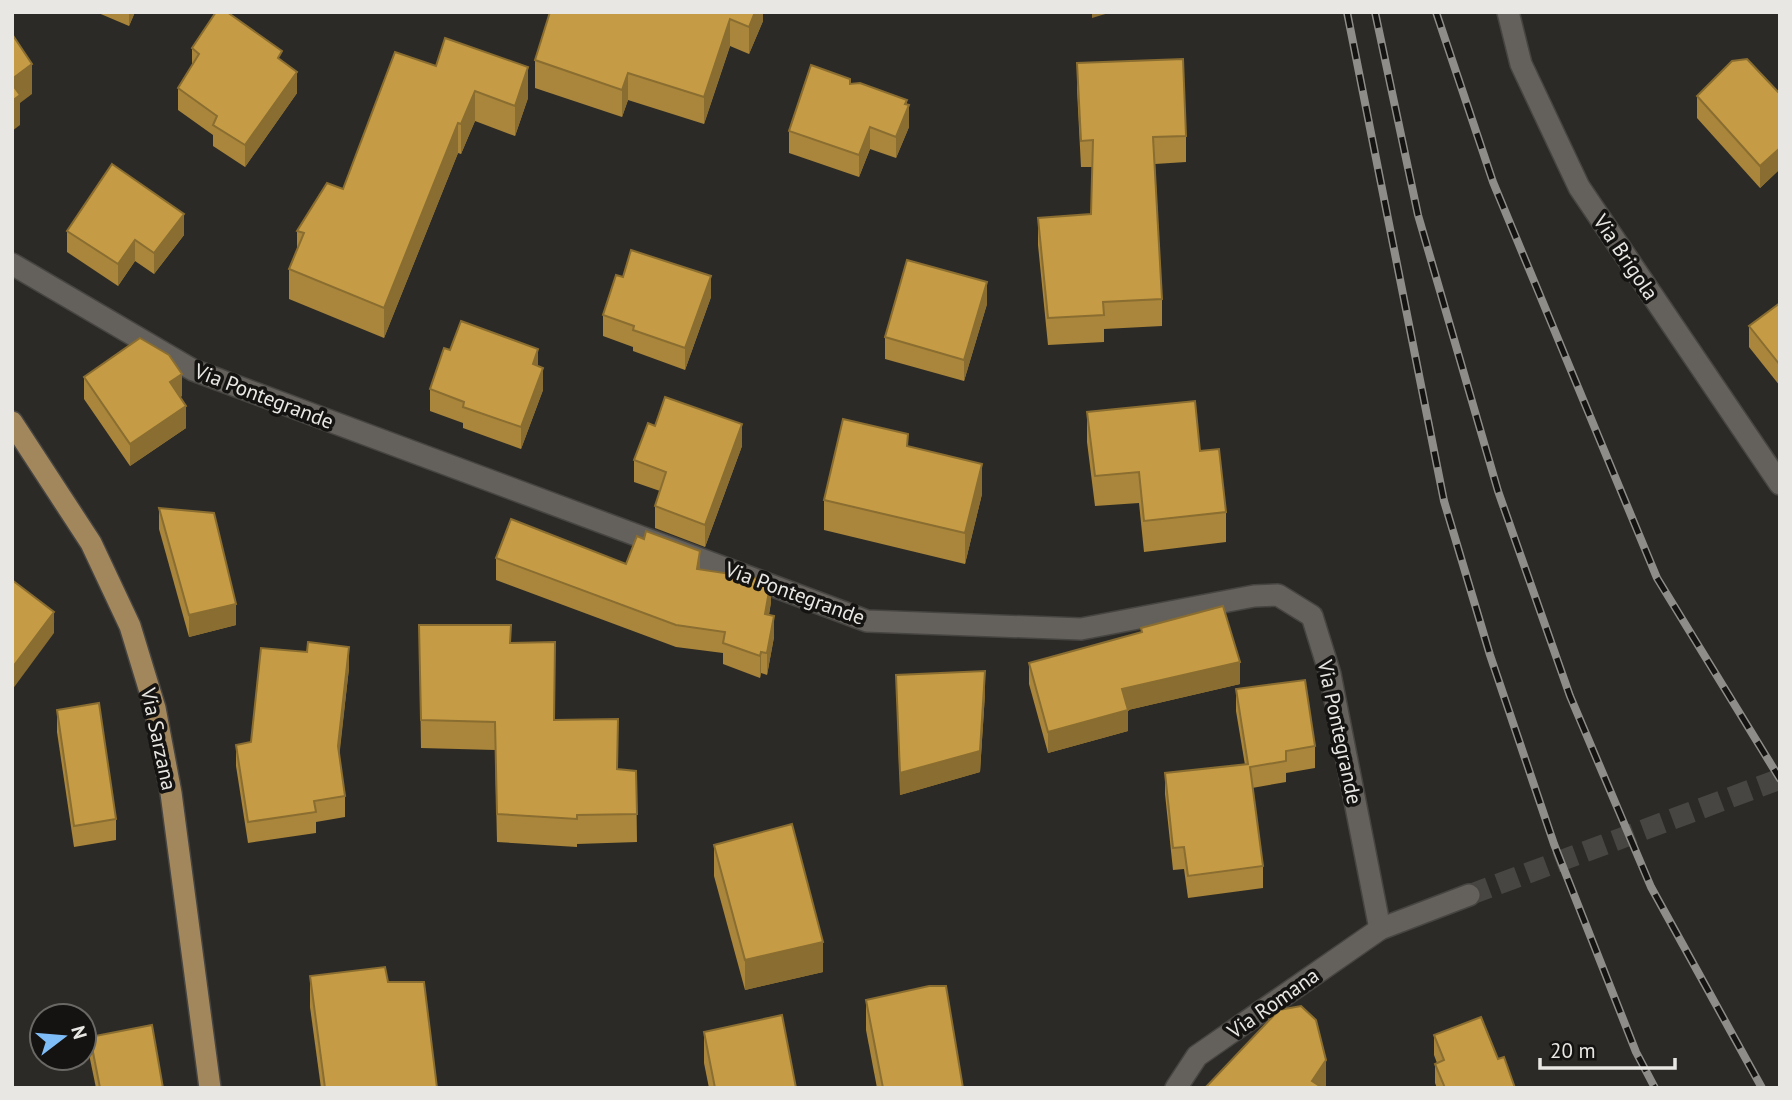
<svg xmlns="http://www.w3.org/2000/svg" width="1792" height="1100" font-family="'PT Sans',sans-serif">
	<rect width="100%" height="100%" fill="#2c2a26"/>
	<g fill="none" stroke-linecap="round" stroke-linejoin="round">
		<path stroke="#484642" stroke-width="21" stroke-dasharray="21 10" stroke-linecap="butt" d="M1469 895 1780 779"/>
		<g stroke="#474542" stroke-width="24">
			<g id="minor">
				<path d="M1508 12 1521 64 1579 187 1780 484"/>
				<path d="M12 264 193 370 867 621 1081 629 1254 596 1278 595 1312 616 1330 674 1380 929"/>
				<path d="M1176 1088 1197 1056 1380 929 1469 895"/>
			</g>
		</g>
		<g stroke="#474542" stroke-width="24">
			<path id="major" d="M12 422 91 543 130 626 155 708 171 793 210 1088"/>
		</g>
		<use href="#minor" stroke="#64615c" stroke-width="21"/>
		<use href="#major" stroke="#a2865c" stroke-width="21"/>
		<g stroke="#8f8d89" stroke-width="8">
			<g id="rail">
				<path d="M1347 12 1444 501 1490 655 1554 844 1636 1052 1655 1088"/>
				<path d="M1375 12 1418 215 1498 491 1570 696 1651 887 1762 1088"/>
				<path d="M1436 12 1493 182 1657 578 1780 779"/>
			</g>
		</g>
		<use href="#rail" stroke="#141311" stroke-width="5" stroke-dasharray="16" stroke-linecap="butt"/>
	</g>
	<g fill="#a9863b">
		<path d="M96 12H135L129 26Z"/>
		<path d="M763 12V21L749 54 730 46 704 124 628 100 622 117 535 88V60Z"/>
		<path d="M192 48 282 61 297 93 245 167 213 146V135L178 110V88L192 66Z"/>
		<path d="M1077 63 1186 136V162L1155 164 1162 299V326L1104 329V342L1048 345 1038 245V218L1091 214 1092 167H1081L1077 90Z"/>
		<path d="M436 66 528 98 515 136 475 121 461 154 458 153 384 338 289 299V269L297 251V231L343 189Z"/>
		<path d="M850 84 907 105 909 127 896 158 870 149 859 177 789 153V131Z"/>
		<path d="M1780 94V169L1760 188 1697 118V96Z"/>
		<path d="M67 231 184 235 154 274 135 261 118 286 67 252Z"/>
		<path d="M711 297 685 370 633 351V347L603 336V315Z"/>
		<path d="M1780 303V386L1749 347V326Z"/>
		<path d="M987 304 964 381 885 359V337Z"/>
		<path d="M450 350 538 366 543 390 521 449 463 428V423L430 411V389Z"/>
		<path d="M84 377 182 396 180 397 186 428 130 466 84 399Z"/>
		<path d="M1087 412 1200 451 1226 512V542L1144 552 1139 503 1095 506 1087 442Z"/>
		<path d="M655 426 742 446 705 547 655 528V506L660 491 634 482V460Z"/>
		<path d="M908 446 982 494 965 564 824 530V500Z"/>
		<path d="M159 508 236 625 189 637 159 529Z"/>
		<path d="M496 558 626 564 700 569 771 602 769 615 774 637 767 675 761 673 760 678 723 664V653L676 647 496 580Z"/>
		<path d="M419 625 511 643 554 720 617 770 636 771 637 842 577 844V847L497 842 495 750 421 748Z"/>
		<path d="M1141 628 1240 684 1128 710V731L1048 753 1029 684V663L1141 632Z"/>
		<path d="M349 668 339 755 345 796V817L316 822V833L248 843 236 766V745L251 742Z"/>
		<path d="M896 675 985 693 980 772 900 795Z"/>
		<path d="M1236 689 1315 746V768L1286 773V782L1252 788 1263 866V888L1188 898 1184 869 1173 870 1165 794V773L1245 765 1236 711Z"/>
		<path d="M57 710 116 819V840L74 847 57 732Z"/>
		<path d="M714 845 823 972 745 990 714 876Z"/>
		<path d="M310 976 388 982 437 1088H321L310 1007Z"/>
		<path d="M866 1000 963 1088H877L866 1030Z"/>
		<path d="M704 1032 796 1088H709L704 1063Z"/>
		<path d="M1434 1035 1498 1059 1515 1088H1437L1435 1083V1064L1437 1063 1434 1055Z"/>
		<path d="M90 1037 163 1088H96L90 1059Z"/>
	</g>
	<g fill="#8a6d30">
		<path d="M129 12H135L129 26Z"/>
		<path d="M755 12H763V21L749 54V27Z"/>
		<path d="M1092 12H1112L1092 18Z"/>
		<path d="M730 19V46L704 124V97Z"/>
		<path d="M32 64V94L20 103V125L12 131V79Z"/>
		<path d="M528 67V98L515 136V106Z"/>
		<path d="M297 72V93L245 167V145Z"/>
		<path d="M628 73V100L622 117V90Z"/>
		<path d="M475 91V121L461 154V124Z"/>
		<path d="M907 100V111L909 105V127L896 158V137L905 104Z"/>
		<path d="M458 123V153L384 338V308Z"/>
		<path d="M870 127V149L859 177V155Z"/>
		<path d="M1780 148V169L1760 188V166Z"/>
		<path d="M184 214V235L154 274V253Z"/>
		<path d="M135 240V261L118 286V264Z"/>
		<path d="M711 276V297L685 370V348Z"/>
		<path d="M987 282V304L964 381V360Z"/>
		<path d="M538 349V370L533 364Z"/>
		<path d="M543 368V390L521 449V427Z"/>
		<path d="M182 374V396L170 403V382Z"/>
		<path d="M186 406V428L130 466V444Z"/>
		<path d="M742 424V446L705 547V525Z"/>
		<path d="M982 464V494L965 564V533Z"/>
		<path d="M700 551V573L697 569Z"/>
		<path d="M771 580V602L765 636V614Z"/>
		<path d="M236 604V625L189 637V615Z"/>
		<path d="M54 612V633L12 690V668Z"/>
		<path d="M774 616V637L767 675V653Z"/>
		<path d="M349 647V668L338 768V746Z"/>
		<path d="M761 652V673L760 678V656Z"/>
		<path d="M1240 662V684L1128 710V731L1048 753V732L1122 689Z"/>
		<path d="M985 671V693L980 772 900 795V773Z"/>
		<path d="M823 942V972L745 990V960Z"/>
		<path d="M1326 1060V1086L1325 1088H1312V1081Z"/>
	</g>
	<g fill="#c59c45" stroke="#8a6d30" stroke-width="2">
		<path d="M216 12H227L282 51 278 58 297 72 245 145 213 125 217 116 178 88 199 54 192 48Z"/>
		<path d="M550 12H755L749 27 730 19 704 97 628 73 622 90 535 60Z"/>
		<path d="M12 34 32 64 12 79Z"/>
		<path d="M445 38 528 67 515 106 475 91 461 124 458 123 384 308 289 269 304 233 297 231 327 183 343 189 395 52 436 66Z"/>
		<path d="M1183 59 1186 136 1153 137 1162 299 1103 302 1104 315 1048 318 1038 218 1091 214 1093 140 1081 141 1077 63Z"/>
		<path d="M1747 59 1780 94V148L1760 166 1697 96 1732 61Z"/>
		<path d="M811 65 850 79V84L860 83 907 100 905 104 909 105 896 137 870 127 859 155 789 131Z"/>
		<path d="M12 84 20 95 12 101Z"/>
		<path d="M112 164 184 214 154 253 135 240 118 264 67 231Z"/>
		<path d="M631 250 711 276 685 348 633 330 634 326 603 315 616 275 623 277Z"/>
		<path d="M907 260 987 282 964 360 885 337Z"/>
		<path d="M1780 303V365L1749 326Z"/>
		<path d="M461 321 538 349 533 364 543 368 521 427 463 407 464 402 430 389 444 348 450 350Z"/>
		<path d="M140 338 169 355 182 374 170 382 186 406 130 444 84 377Z"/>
		<path d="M665 397 742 424 705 525 655 506 666 472 634 460 648 423 655 426Z"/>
		<path d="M1195 401 1200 451 1219 449 1226 512 1144 521 1139 472 1095 476 1087 412Z"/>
		<path d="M843 419 908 434 907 446 982 464 965 533 824 500Z"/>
		<path d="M159 508 214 513 236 604 189 615Z"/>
		<path d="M511 519 626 564 637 536 644 539 646 531 700 551 697 569 771 580 765 614 774 616 767 653 761 652 760 656 723 643 725 632 676 625 496 558Z"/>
		<path d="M12 580 54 612 12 668Z"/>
		<path d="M1223 606 1240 662 1122 689 1128 710 1048 732 1029 663 1142 632 1141 628Z"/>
		<path d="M419 625H511L510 643 555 642 554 720 618 719 617 769 636 771 637 814 577 815V819L497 814 495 722 421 720Z"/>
		<path d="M308 642 349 647 338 746 345 796 314 801 316 812 248 822 236 745 251 742 261 648 307 652Z"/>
		<path d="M985 671 980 751 900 773 896 675Z"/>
		<path d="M1305 680 1315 746 1286 751V761L1250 767 1263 866 1188 876 1184 847 1173 848 1165 773 1248 764 1236 689Z"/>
		<path d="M99 703 116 819 74 826 57 710Z"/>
		<path d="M792 824 823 942 745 960 714 845Z"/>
		<path d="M385 967 388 982H424L437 1088H325L310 976Z"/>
		<path d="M929 986H946L963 1088H883L866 1000Z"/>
		<path d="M1301 1006 1316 1020 1326 1060 1312 1081 1321 1087 1320 1088H1205L1279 1010Z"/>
		<path d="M782 1015 796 1088H715L704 1032Z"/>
		<path d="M1481 1017 1498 1059 1504 1057 1515 1088H1445L1435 1064 1444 1060 1434 1035Z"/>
		<path d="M152 1025 163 1088H100L90 1037Z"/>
	</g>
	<g text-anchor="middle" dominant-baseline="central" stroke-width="7" stroke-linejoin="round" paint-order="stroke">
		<g font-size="21" fill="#e9e7e4" stroke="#141311">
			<text transform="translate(1626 257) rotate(56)">Via Brigola</text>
			<text transform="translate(264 396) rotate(21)">Via Pontegrande</text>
			<text transform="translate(795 593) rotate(20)">Via Pontegrande</text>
			<text transform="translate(1340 732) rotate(78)">Via Pontegrande</text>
			<text transform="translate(159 739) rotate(78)">Via Sarzana</text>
			<text transform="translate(1273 1003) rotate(-35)">Via Romana</text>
		</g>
	</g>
	<rect width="1792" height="1100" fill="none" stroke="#e9e7e4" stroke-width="28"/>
	<g transform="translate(63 1037) rotate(74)"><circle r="33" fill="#141311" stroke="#696865" stroke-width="2"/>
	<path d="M0-5L12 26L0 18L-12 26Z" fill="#7fbdf9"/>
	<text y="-10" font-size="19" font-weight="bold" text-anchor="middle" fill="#e9e7e4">N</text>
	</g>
	<path d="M1540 1058v10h135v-10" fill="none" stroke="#e9e7e4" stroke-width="3.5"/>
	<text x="1550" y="1058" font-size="21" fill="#e9e7e4" stroke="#141311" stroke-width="5" paint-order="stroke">20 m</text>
</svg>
